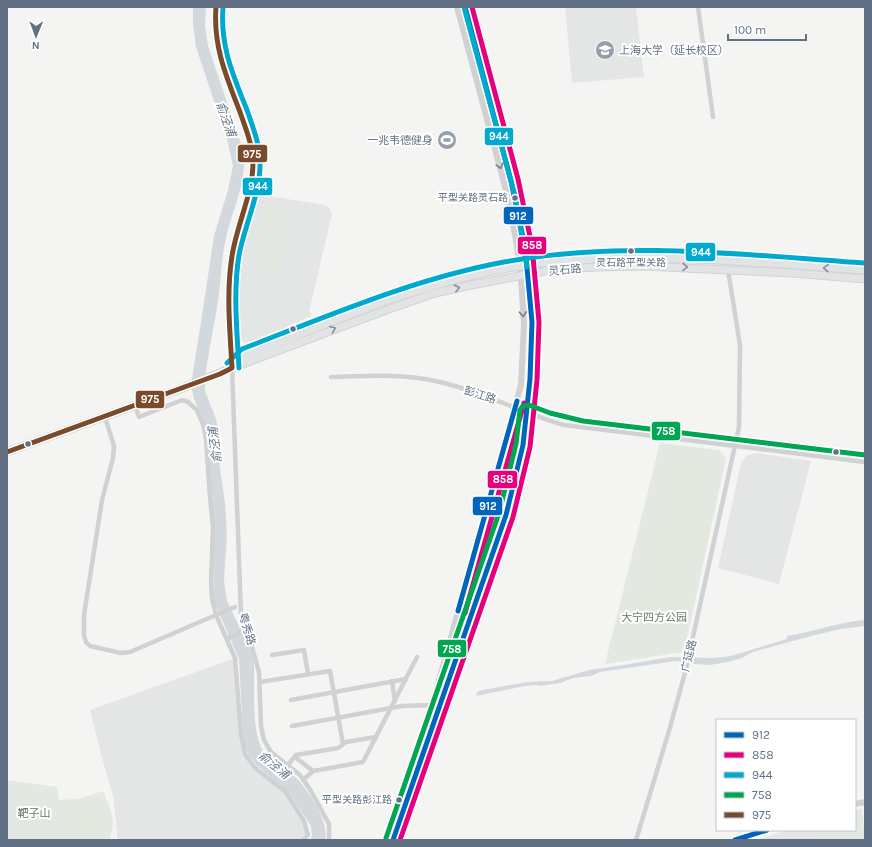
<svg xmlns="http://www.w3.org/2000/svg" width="872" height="847" font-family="Karla,'Noto Sans SC',sans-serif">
	<rect width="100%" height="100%" fill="#f4f5f3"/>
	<g fill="#e4e6e6">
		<path d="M565 7H636L644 77 572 83Z"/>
		<path d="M261 195 320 204 329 207 332 214 309 312 313 315 249 344H245L240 338 237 330 236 296 238 267 242 237 254 196Z"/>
		<path d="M757 453 811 461 779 584 718 568 741 463 747 455Z"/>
		<path d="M235 658 245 754 255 768 286 792 304 821 308 835 303 840H117V829L113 796 102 758 90 710Z"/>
		<path d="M788 830H813L814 840H756Z"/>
	</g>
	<g fill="#e3e8e1">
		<path d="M276 207C299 210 289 232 286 247 285 254 284 262 280 268 274 277 259 275 256 264 254 255 262 227 264 216L268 210Z"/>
		<path d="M660 443 719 450 726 458 684 652 605 664Z"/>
		<path d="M7 780 57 787 59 800 78 799 103 791C111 809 117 822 109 840H7Z"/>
		<path d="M862 809 865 840H814L813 830H855V811Z"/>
	</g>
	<g fill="#d2d8dc">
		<path d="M193 7H206L205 25 208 46 243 150C248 183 231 211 225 243 221 262 221 281 218 301 214 327 208 353 205 380V391L216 419 218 428 219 461 225 503 227 536 224 580 227 601 252 653 254 663C255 687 251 728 262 749 267 760 282 767 292 774 306 786 330 821 325 840H310L312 836 311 826 288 791 257 766 248 754 244 744 243 733 239 659 215 604 213 594 214 564 212 511 203 418 194 399 191 385 203 309 214 236 228 190 233 166 228 143 196 47 193 24Z"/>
		<path d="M408 138H434V141L428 142 420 146H408Z"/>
		<path d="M865 620V626L841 629 811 636 753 652 742 658 728 662 710 665 694 664 676 661 600 672 591 676 573 678 560 683 540 686 537 685 525 686 476 696 478 691 527 682 552 681 589 670 624 665 670 657 714 658 731 656 787 639V636C814 632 838 622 865 620Z"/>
	</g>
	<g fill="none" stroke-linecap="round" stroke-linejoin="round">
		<g stroke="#d0d3d4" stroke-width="9">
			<g id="secondary">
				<path d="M235 365 245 356C306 333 367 305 430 287 469 275 511 266 552 262 656 252 761 263 865 270"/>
				<path d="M7 452 180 389 232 368 386 310 435 293 471 285 550 270 595 267 643 266 793 273 865 279"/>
			</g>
		</g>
		<g stroke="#d0d1d2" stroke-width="4.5">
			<path d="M216 7 215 32 218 49 248 134 253 160 252 177 234 243 229 284 241 615 247 629 259 672 261 726 264 740 271 752 300 775 311 791 329 824V840"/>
			<path d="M698 7 713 117"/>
			<path d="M331 377C367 376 404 373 440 382 483 392 522 413 564 425L865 462"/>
			<path d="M135 405 139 417 182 400 188 402 197 410 203 424 206 439 210 497 213 527 211 584 212 599 216 615 235 607"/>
			<path d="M105 417 114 446 113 458 102 500 84 615V635L86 642 90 646 121 653 130 652 216 615 235 658 241 734 245 754 255 768 286 792 304 821 308 835 303 840"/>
			<path d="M227 639 247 629"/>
			<path d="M272 655 304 650 308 674"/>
			<path d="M392 681 395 701"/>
			<path d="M260 682 330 671 343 744"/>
			<path d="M291 700 406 679"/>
			<path d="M292 726 402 706 432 705"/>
			<path d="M295 757 313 771"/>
			<path d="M288 765 296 755 338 748 346 742 376 737"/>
			<path d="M303 780 313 771 363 762 417 657"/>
			<path d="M636 840 669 731 686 669 739 427 740 345 728 270"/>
		</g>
		<g stroke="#d0d1d2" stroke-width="6">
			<path d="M855 804 865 802"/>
			<path d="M386 840 433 702 521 385 524 325 521 277 517 246 508 198 457 7"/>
			<path d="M393 840 506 515 523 445 530 379 532 322 529 280 525 247 511 181 465 7"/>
			<path d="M735 840 767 830"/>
		</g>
		<use href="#secondary" stroke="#e2e3e4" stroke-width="7"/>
		<g stroke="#fff" stroke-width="8">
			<g id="bus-1">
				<path d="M458 611 517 401"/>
				<path d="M393 840 506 515 523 445 530 379 532 322 525 247 511 181 465 7"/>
				<path d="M735 840 767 830"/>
			</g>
		</g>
		<g stroke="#fff" stroke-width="8">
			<g id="bus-2">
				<path d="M465 613 524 403"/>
				<path d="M400 840 513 517 530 447 537 380 539 322 532 246 518 179 472 7"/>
			</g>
		</g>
		<g stroke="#fff" stroke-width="8">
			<g id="bus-3">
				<path d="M464 7 515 196 527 267"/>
				<path d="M223 8C220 46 233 75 247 110 252 125 259 141 260 157 262 191 245 223 239 255 233 292 237 330 239 368"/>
				<path d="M227 363 242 349C328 316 413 279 504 262 622 240 746 255 865 263"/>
			</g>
		</g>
		<g stroke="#fff" stroke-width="8">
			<path id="bus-4" d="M386 838 499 513 516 444 520 410 523 406 529 405 550 413 583 421 865 455"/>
		</g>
		<g stroke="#fff" stroke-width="8">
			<path id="bus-5" d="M7 452 220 374 232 368C230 331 226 293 232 256 237 223 254 192 253 159 252 142 245 127 240 112 226 76 213 46 216 7"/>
		</g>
		<use href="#bus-1" stroke="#0065bd" stroke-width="5"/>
		<use href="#bus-2" stroke="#e5007d" stroke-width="5"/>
		<use href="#bus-3" stroke="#00a9ce" stroke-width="5"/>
		<use href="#bus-4" stroke="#00a651" stroke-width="5"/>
		<use href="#bus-5" stroke="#7a4b2a" stroke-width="5"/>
	</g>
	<defs><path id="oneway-chevron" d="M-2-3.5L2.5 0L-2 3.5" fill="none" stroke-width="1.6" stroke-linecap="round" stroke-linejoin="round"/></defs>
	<g stroke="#727f91">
		<use href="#oneway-chevron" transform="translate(500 166) rotate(75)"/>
		<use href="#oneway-chevron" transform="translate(523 314) rotate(87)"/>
	</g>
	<g stroke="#828d9e">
		<use href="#oneway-chevron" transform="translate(685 267) rotate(2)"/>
		<use href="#oneway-chevron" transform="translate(826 268) rotate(-176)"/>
		<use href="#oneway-chevron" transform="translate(457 288) rotate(-14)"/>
		<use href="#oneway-chevron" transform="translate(333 329) rotate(-21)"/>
	</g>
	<defs>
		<g id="university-disc" transform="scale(1)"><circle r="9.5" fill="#959fac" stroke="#fff"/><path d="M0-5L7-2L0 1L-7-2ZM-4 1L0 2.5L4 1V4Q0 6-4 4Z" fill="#fff"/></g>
		<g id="stadium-disc" transform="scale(1)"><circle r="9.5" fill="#959fac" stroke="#fff"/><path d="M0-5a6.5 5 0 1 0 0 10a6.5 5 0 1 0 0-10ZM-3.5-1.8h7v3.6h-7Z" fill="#fff"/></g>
	</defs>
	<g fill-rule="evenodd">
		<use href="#university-disc" x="605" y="50"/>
		<use href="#stadium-disc" x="447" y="140"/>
	</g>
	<g fill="#627086" stroke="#fff" stroke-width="1.5">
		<circle cx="515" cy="198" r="3.5"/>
		<circle cx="631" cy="251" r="3.5"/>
		<circle cx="293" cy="329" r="3.5"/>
		<circle cx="28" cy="444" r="3.5"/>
		<circle cx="836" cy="452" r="3.5"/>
		<circle cx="399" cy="800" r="3.5"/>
	</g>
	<g text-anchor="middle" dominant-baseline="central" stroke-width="4" stroke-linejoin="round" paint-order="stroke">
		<g font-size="10" fill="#627086" stroke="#fff" text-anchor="end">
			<text x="508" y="198">平型关路灵石路</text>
			<text x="631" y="263" text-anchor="middle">灵石路平型关路</text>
			<text x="392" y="800">平型关路彭江路</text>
		</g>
		<g font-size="11" fill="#627086" stroke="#fff" text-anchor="start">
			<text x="619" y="50">上海大学（延长校区）</text>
			<text x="433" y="140" text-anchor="end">一兆韦德健身</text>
		</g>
		<g font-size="11" fill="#627086" stroke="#fff">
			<text transform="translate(565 270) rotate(-5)">灵石路</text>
			<text transform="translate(480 395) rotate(18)">彭江路</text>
			<text transform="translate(247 629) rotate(74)">粤秀路</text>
			<text transform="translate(689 656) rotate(-76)">广延路</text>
		</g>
		<g font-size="11" fill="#627c62" stroke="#fff">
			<text x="654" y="617">大宁四方公园</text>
			<text x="34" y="813">靶子山</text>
		</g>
		<g font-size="12" font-style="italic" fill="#63788a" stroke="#fff">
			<text transform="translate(226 119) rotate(71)">俞泾浦</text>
			<text transform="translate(215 445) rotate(-97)">俞泾浦</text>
			<text transform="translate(274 765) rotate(39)">俞泾浦</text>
		</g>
	</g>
	<g stroke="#fff" stroke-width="1.5">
		<rect x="484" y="127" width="30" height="19" rx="4" fill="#00a9ce"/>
		<rect x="237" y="144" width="31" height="19" rx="4" fill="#7a4b2a"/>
		<rect x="242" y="177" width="31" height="19" rx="4" fill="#00a9ce"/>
		<rect x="503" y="206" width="31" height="19" rx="4" fill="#0065bd"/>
		<rect x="517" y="236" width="30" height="19" rx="4" fill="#e5007d"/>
		<rect x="685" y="242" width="31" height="20" rx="4" fill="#00a9ce"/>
		<rect x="135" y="390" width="30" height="19" rx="4" fill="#7a4b2a"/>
		<rect x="651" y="421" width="30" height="20" rx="4" fill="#00a651"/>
		<rect x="487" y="470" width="31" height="19" rx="4" fill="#e5007d"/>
		<rect x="472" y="496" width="31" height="20" rx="4" fill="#0065bd"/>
		<rect x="437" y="639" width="30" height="19" rx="4" fill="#00a651"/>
	</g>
	<g font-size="11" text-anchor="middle" font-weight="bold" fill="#fff">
		<text x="499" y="140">944</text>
		<text x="252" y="158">975</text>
		<text x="258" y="190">944</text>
		<text x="518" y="220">912</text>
		<text x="532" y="249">858</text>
		<text x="701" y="256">944</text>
		<text x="150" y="403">975</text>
		<text x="666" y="435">758</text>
		<text x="503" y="483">858</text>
		<text x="488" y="510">912</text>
		<text x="452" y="653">758</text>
	</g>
	<rect width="872" height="847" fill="none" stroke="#627086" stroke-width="16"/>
	<rect x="716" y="719" width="140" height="112" fill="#ffffff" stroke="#c0c6cf"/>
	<rect x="724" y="732" width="20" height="6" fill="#0065bd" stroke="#c0c6cf"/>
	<text x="752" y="739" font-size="12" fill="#627086">912</text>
	<rect x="724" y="752" width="20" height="6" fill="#e5007d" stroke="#c0c6cf"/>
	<text x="752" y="759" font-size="12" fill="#627086">858</text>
	<rect x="724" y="772" width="20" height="6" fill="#00a9ce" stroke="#c0c6cf"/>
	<text x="752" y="779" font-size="12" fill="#627086">944</text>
	<rect x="724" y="792" width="20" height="6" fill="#00a651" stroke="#c0c6cf"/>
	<text x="752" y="799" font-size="12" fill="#627086">758</text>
	<rect x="724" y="812" width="20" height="6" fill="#7a4b2a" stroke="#c0c6cf"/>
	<text x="752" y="819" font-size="12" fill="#627086">975</text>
	<g transform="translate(36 36) rotate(181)" stroke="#ffffff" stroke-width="3" paint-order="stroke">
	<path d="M0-3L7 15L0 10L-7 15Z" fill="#627086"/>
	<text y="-6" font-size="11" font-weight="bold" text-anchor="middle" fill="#627086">N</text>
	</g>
	<path d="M728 34v6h78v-6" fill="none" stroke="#627086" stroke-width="2"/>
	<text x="734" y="34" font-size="12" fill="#627086" stroke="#ffffff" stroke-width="3" paint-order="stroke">100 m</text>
</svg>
